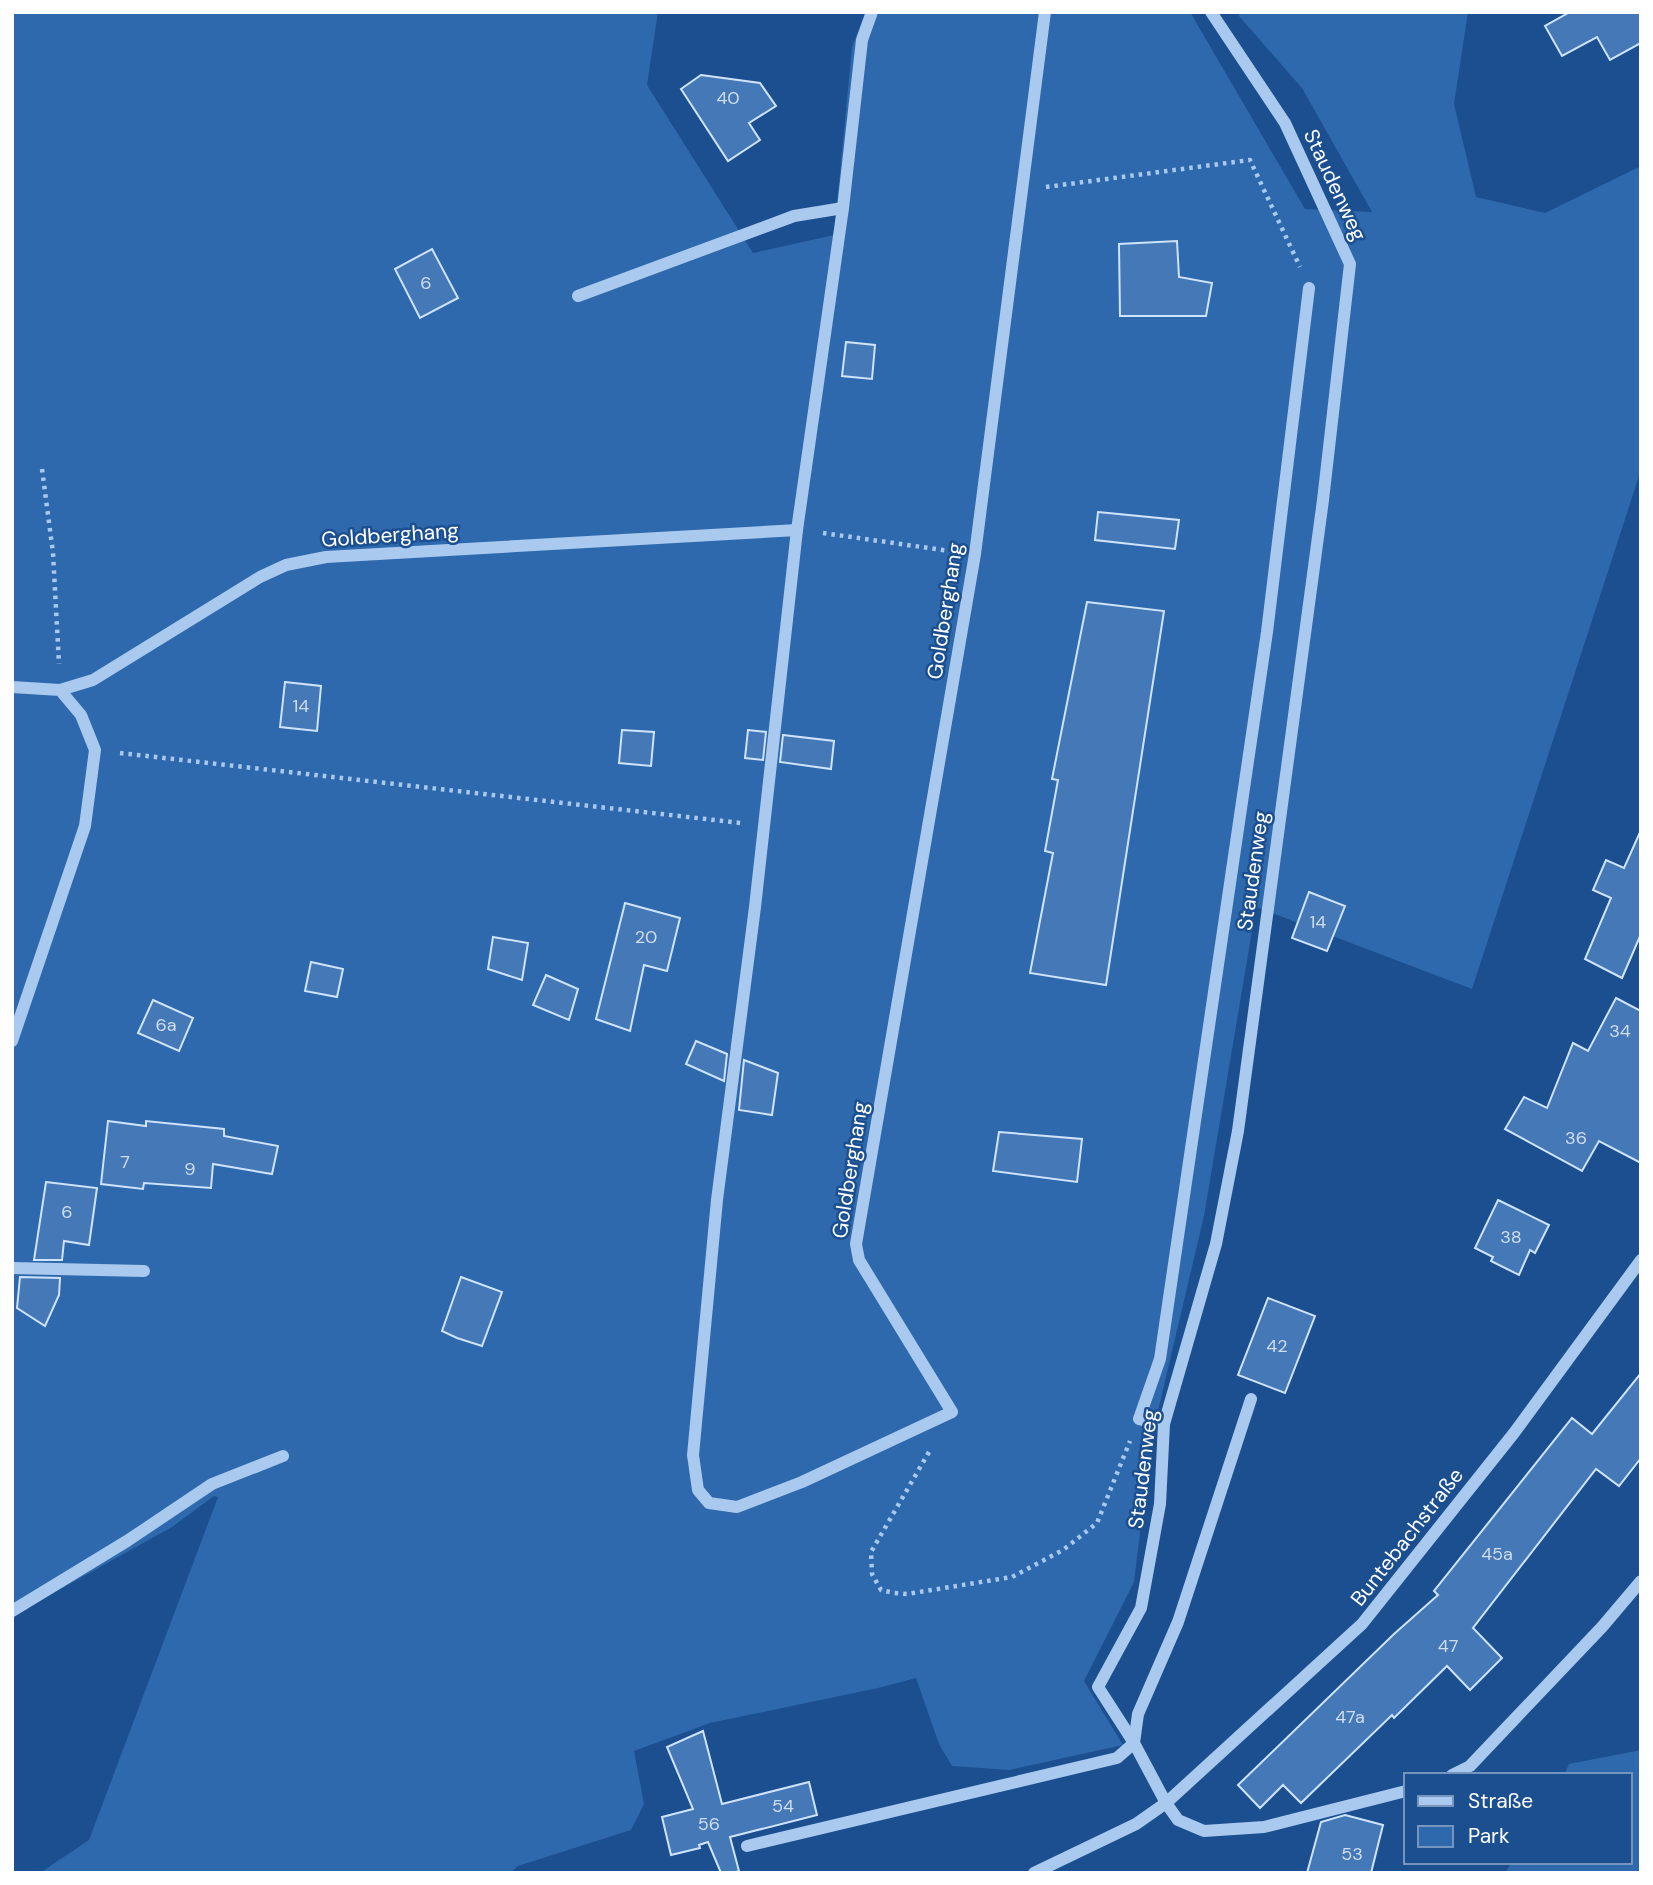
<svg xmlns="http://www.w3.org/2000/svg" width="1653" height="1885" font-family="'DM Sans',sans-serif">
	<rect width="100%" height="100%" fill="#1b4f8f"/>
	<g fill="#2e69ad">
		<path d="M12 12H658L647 85 753 253 834 235 852 47 865 12H1190L1305 209 1372 212 1302 88 1239 16V12H1468L1454 104 1476 197 1545 213 1641 166V470L1472 989 1256 907 1204 1216 1152 1436 1134 1582 1084 1681 1123 1745 1009 1770 952 1766 939 1744 916 1678 878 1688 710 1723 634 1751 644 1804 631 1830 518 1866 510 1873H40L89 1840 218 1497 214 1496 172 1527 12 1616Z"/>
		<path d="M1641 1750V1873H1505L1512 1862H1630V1775H1564L1569 1764Z"/>
	</g>
	<g fill="#4478b7" stroke="#cfe3fa" stroke-width="2">
		<path d="M1570 12H1641V43L1610 60 1597 37 1562 56 1545 26Z"/>
		<path d="M701 75 760 83 776 106 749 123 760 140 728 161 681 89Z"/>
		<path d="M1177 241 1179 277 1212 283 1206 316H1120L1119 244Z"/>
		<path d="M432 249 458 298 420 318 395 269Z"/>
		<path d="M846 342 875 345 872 379 842 376Z"/>
		<path d="M1098 512 1179 520 1175 549 1095 540Z"/>
		<path d="M1087 602 1164 611 1106 985 1030 973 1053 853 1045 851 1058 780 1052 779Z"/>
		<path d="M285 682 321 686 317 731 280 727Z"/>
		<path d="M622 730 654 732 651 766 619 763Z"/>
		<path d="M748 730 766 732 763 760 745 758Z"/>
		<path d="M783 735 834 741 831 769 780 762Z"/>
		<path d="M1641 830V934L1622 978 1585 959 1611 898 1593 890 1606 860 1624 868Z"/>
		<path d="M1309 892 1345 906 1327 951 1292 938Z"/>
		<path d="M625 903 680 918 667 971 644 965 630 1031 596 1019Z"/>
		<path d="M493 937 528 943 522 980 488 969Z"/>
		<path d="M311 962 343 969 337 997 305 991Z"/>
		<path d="M546 975 578 989 569 1020 533 1005Z"/>
		<path d="M1616 998 1641 1011V1163L1599 1141 1582 1171 1505 1129 1524 1097 1547 1108 1573 1043 1588 1051Z"/>
		<path d="M153 1000 193 1018 179 1051 138 1033Z"/>
		<path d="M696 1041 727 1054 724 1081 686 1064Z"/>
		<path d="M744 1060 778 1073 772 1115 739 1110Z"/>
		<path d="M108 1121 146 1126V1121L224 1129V1136L278 1146 272 1174 213 1164 211 1188 144 1183 143 1189 101 1184Z"/>
		<path d="M999 1132 1082 1139 1077 1182 993 1171Z"/>
		<path d="M46 1182 97 1188 89 1245 64 1241 62 1260H34Z"/>
		<path d="M1498 1200 1549 1225 1535 1253 1530 1250 1519 1275 1491 1261 1493 1257 1475 1248Z"/>
		<path d="M20 1277 60 1278 59 1295 45 1326 17 1308Z"/>
		<path d="M461 1277 502 1292 482 1346 457 1338 442 1331Z"/>
		<path d="M1268 1298 1315 1316 1285 1393 1238 1375Z"/>
		<path d="M1641 1373V1458L1619 1486 1596 1469 1473 1628 1502 1658 1470 1690 1447 1666 1394 1718 1392 1715 1301 1803 1283 1785 1260 1808 1238 1785 1394 1634 1438 1595 1434 1591 1572 1418 1592 1434Z"/>
		<path d="M703 1731 722 1804 809 1782 817 1815 730 1837 739 1871 733 1873H721L708 1842 699 1845 700 1848 671 1855 662 1817 693 1809 667 1747Z"/>
		<path d="M1345 1815 1383 1825 1371 1873H1307L1321 1822Z"/>
	</g>
	<g fill="none" stroke-linecap="round" stroke-linejoin="round">
		<g stroke="#a9c9ee" stroke-width="4.5" stroke-dasharray="3.5 5" stroke-linecap="butt">
			<path d="M1046 187 1250 160 1300 267"/>
			<path d="M42 469 53 553 59 664"/>
			<path d="M823 533 950 551"/>
			<path d="M120 753 741 823"/>
			<path d="M929 1452 871 1552 872 1574 881 1590 894 1593 907 1594 1012 1577 1063 1550 1097 1523 1130 1441"/>
		</g>
		<g stroke="#a9c9ee" stroke-width="12">
			<path d="M578 296 794 216 843 208"/>
			<path d="M797 530 843 208 862 40 872 12"/>
			<path d="M12 687 60 690 81 715 95 750 85 826 12 1041"/>
			<path d="M60 690 93 680 260 577 286 565 326 557 797 530 755 907 717 1200 693 1455 698 1490 709 1503 737 1507 802 1482 952 1412 859 1260 856 1244 975 554 1045 12"/>
			<path d="M12 1268 144 1271"/>
			<path d="M1251 1399 1178 1622 1138 1714 1134 1743 1166 1803 1178 1820 1204 1831 1264 1827 1406 1791"/>
			<path d="M1164 1424 1139 1419 1160 1359 1267 632 1309 288"/>
			<path d="M12 1611 127 1541 212 1484 283 1456"/>
			<path d="M1452 1775 1470 1766 1602 1627 1641 1581"/>
			<path d="M747 1846 1117 1758 1134 1743 1098 1687 1141 1608 1160 1504 1164 1424 1216 1244 1238 1131 1323 500 1350 264 1285 123 1211 12"/>
			<path d="M1034 1873 1136 1824 1166 1803 1362 1624 1514 1433 1641 1260"/>
		</g>
	</g>
	<g text-anchor="middle" dominant-baseline="central" stroke-width="5" stroke-linejoin="round" paint-order="stroke">
		<g font-size="18" fill="#d0dded">
			<text x="728" y="98">40</text>
			<text x="426" y="283">6</text>
			<text x="301" y="706">14</text>
			<text x="1318" y="922">14</text>
			<text x="646" y="937">20</text>
			<text x="166" y="1025">6a</text>
			<text x="1620" y="1031">34</text>
			<text x="1576" y="1138">36</text>
			<text x="125" y="1162">7</text>
			<text x="190" y="1169">9</text>
			<text x="67" y="1212">6</text>
			<text x="1511" y="1237">38</text>
			<text x="1277" y="1346">42</text>
			<text x="1497" y="1554">45a</text>
			<text x="1448" y="1646">47</text>
			<text x="1350" y="1717">47a</text>
			<text x="783" y="1806">54</text>
			<text x="709" y="1824">56</text>
			<text x="1352" y="1854">53</text>
		</g>
		<g font-size="21" fill="#fff" stroke="#1b4f8f">
			<text transform="translate(1335 185) rotate(65)">Staudenweg</text>
			<text transform="translate(390 535) rotate(-4)">Goldberghang</text>
			<text transform="translate(945 611) rotate(-81)">Goldberghang</text>
			<text transform="translate(1253 871) rotate(-82)">Staudenweg</text>
			<text transform="translate(850 1170) rotate(-81)">Goldberghang</text>
			<text transform="translate(1143 1469) rotate(-83)">Staudenweg</text>
			<text transform="translate(1407 1537) rotate(-52)">Buntebachstraße</text>
		</g>
	</g>
	<rect width="1653" height="1885" fill="none" stroke="#ffffff" stroke-width="28"/>
	<rect x="1404" y="1773" width="228" height="91" fill="#1b4f8f" stroke="#7695bc" stroke-width="2"/>
	<rect x="1418" y="1796" width="35" height="10" fill="#a9c9ee" stroke="#7695bc" stroke-width="2"/>
	<text x="1468" y="1808" font-size="21" fill="#ffffff">Straße</text>
	<rect x="1418" y="1826" width="35" height="21" fill="#2e69ad" stroke="#7695bc" stroke-width="2"/>
	<text x="1468" y="1843" font-size="21" fill="#ffffff">Park</text>
</svg>
